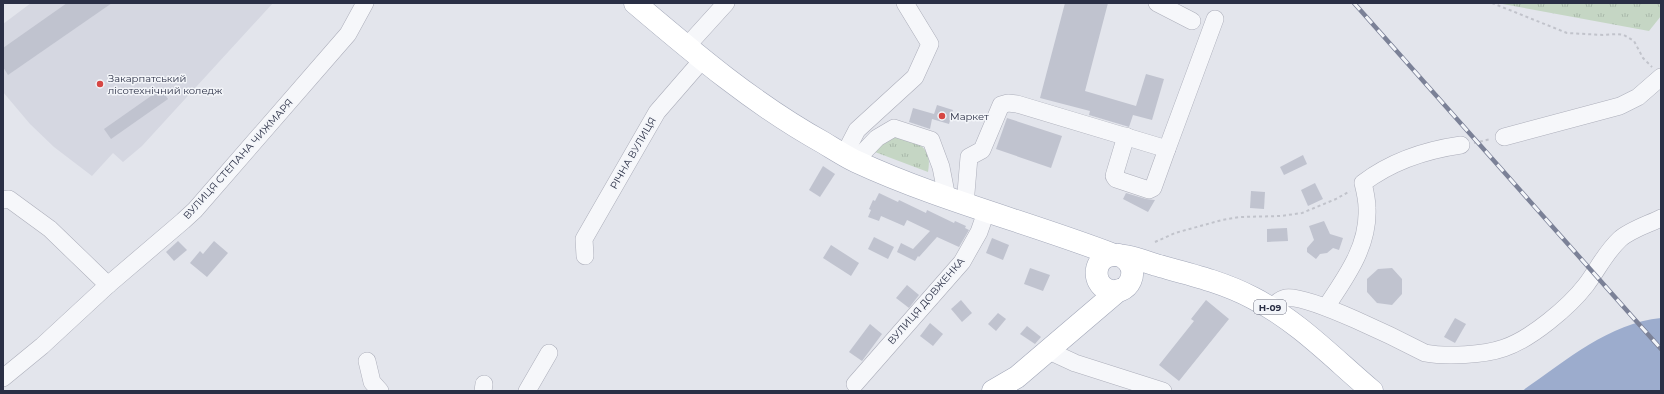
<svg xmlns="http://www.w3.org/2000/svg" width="1664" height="394" font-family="Montserrat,sans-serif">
	<defs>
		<pattern id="grass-tufts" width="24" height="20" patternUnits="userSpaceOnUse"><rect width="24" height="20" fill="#c5d6c4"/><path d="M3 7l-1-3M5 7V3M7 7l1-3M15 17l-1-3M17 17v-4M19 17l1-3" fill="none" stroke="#a9b8aa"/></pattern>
	</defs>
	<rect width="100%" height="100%" fill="#e3e5ec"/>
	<path fill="#d5d7e1" d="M31 3H273L142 146 123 162 113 153 92 176 54 147 30 124 3 92V24Z"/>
	<g fill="url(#grass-tufts)">
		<path d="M1497 3H1661V16L1649 31Z"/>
		<path d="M898 136C919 143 933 147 928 172L875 152 889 138Z"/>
	</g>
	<path fill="#9caccd" d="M1661 318V391H1522C1564 362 1609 323 1661 318Z"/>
	<g fill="#c0c3cf">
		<path d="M67 3H112L8 75 3 67V48Z"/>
		<path d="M1065 3H1108L1085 91 1136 106 1146 74 1164 79 1152 120 1133 115 1129 127 1126 126 1089 115 1090 111 1040 98Z"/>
		<path d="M161 89 168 99 111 139 104 129Z"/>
		<path d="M937 105 953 110 949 124 932 119 930 129 909 122 913 108 934 114Z"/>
		<path d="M1007 118 1062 136 1051 168 996 149Z"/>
		<path d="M1303 155 1307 164 1284 175 1280 167Z"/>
		<path d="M823 166 835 174 820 197 809 190Z"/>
		<path d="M1315 183 1323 199 1308 206 1301 190Z"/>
		<path d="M1251 191 1265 192 1264 209 1250 208Z"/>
		<path d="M879 193 898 202 899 200 926 213 927 210 954 223 955 221 966 226 965 228 969 230 959 247 937 237 919 257 918 256 915 261 897 252 901 243 913 249 930 231 907 220 904 226 881 216 879 221 868 217 871 210 869 209 873 200 875 201Z"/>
		<path d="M1126 193 1146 199 1155 200 1148 212 1123 199Z"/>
		<path d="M1324 221 1330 234 1343 238 1339 250 1333 248 1327 253 1320 254 1316 259 1307 252V248L1314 240 1309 226Z"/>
		<path d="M1287 228 1288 241 1267 242V229Z"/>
		<path d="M874 237 894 247 888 259 868 249Z"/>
		<path d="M992 238 1009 245 1003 260 986 253Z"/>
		<path d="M178 241 187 250 174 261 166 252Z"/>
		<path d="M214 241 228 253 207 277 190 263 200 251 203 254Z"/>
		<path d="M831 245 859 263 851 276 823 258Z"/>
		<path d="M1030 268 1050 275 1043 291 1024 284Z"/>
		<path d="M1392 268 1402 279V294L1392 305 1377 303 1367 292V279L1378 269Z"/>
		<path d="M907 285 919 295 909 308 896 298Z"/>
		<path d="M961 300 972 313 962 322 951 309Z"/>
		<path d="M1206 300 1229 319 1179 381 1159 365 1194 321 1191 319Z"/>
		<path d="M998 313 1006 319 996 331 988 324Z"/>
		<path d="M1455 318 1466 324 1455 343 1444 337Z"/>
		<path d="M930 323 943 334 933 346 920 336Z"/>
		<path d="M870 324 882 334 862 361 849 352Z"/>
		<path d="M1027 326 1041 337 1035 344 1020 334Z"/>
	</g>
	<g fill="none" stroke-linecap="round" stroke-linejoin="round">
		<g stroke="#acaeba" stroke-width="18">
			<g id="minor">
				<path d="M1157 3 1192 21"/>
				<path d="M687 46 726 3"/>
				<path d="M1126 136 1114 176 1116 179 1149 190 1153 188 1167 149"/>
				<path d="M1504 137 1620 106 1638 97 1661 77"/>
				<path d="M844 155 857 130 915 77 930 44 905 3"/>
				<path d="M855 161 877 138 894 128 931 140 941 167 947 198"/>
				<path d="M3 200 9 199 50 229 108 285"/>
				<path d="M965 205 969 157 982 150 1001 105 1008 103 1017 104 1167 149 1215 19"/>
				<path d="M585 256 584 239 657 112 703 59"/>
				<path d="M1326 307C1346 277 1369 246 1367 208 1367 200 1365 191 1363 183 1392 161 1426 150 1461 145"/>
				<path d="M1271 308C1275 304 1280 299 1286 298 1308 294 1402 341 1425 353 1447 357 1484 355 1504 348 1531 339 1569 307 1586 285 1598 269 1605 253 1620 239 1630 230 1649 224 1661 218"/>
				<path d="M1049 351 1075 363 1163 391"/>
				<path d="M367 361 372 382 380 391"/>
				<path d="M3 378 42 346 108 285 183 221 195 210 348 34 365 3"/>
				<path d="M855 384 962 262 979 232 986 212"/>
				<path d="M483 391 484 384"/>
				<path d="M527 391 549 353"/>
			</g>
		</g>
		<g stroke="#a2a7b8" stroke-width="23">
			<g id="major">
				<path d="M635 3C695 54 755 105 824 143 834 149 845 156 855 161 939 200 1028 222 1114 255"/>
				<path d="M1119 255C1145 267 1128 300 1106 289 1093 282 1094 263 1106 257 1118 251 1143 261 1156 265 1189 274 1223 282 1253 298 1298 321 1334 359 1372 391"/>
				<path d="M993 391 1017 377 1119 290"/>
			</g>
		</g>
		<g stroke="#c1c3cb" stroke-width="2" stroke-dasharray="3 3" stroke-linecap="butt">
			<path d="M1492 3 1567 33 1603 35 1617 34 1624 35 1634 41 1643 58 1652 67"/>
			<path d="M1474 143 1491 139"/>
			<path d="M1155 242 1175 233 1222 220 1240 217 1281 216 1302 213 1336 199 1350 191"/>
		</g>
		<use href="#minor" stroke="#f6f7fa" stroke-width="17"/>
		<use href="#major" stroke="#fff" stroke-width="22"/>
		<g stroke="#7b8197" stroke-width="4.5">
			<path id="rail" d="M1354 3 1661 349"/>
		</g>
		<use href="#rail" stroke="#f3f5f9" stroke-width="3" stroke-dasharray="9" stroke-linecap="butt"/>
	</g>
	<g fill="#d64643" stroke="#f3f5f9" stroke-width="1.5">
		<circle cx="100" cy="84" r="4"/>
		<circle cx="942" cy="116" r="4"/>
	</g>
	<g text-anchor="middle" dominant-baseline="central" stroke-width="3" stroke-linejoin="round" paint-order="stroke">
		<rect fill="#f3f5f9" stroke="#666a7b" stroke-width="1" x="1254" y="300" width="32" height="14" rx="3"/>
		<g font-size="9" font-weight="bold" fill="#2a2f45">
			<text x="1270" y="307">Н-09</text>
		</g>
		<g font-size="10" fill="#2a2f45" stroke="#f3f5f9" text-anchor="start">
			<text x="108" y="78">Закарпатський<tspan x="108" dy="12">лісотехнічний коледж</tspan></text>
			<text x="950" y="116">Маркет</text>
		</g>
		<g font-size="10" fill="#2a2f45" stroke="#f3f5f9">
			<text transform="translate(633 153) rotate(-60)">РІЧНА ВУЛИЦЯ</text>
			<text transform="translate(238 159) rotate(-48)">ВУЛИЦЯ СТЕПАНА ЧИЖМАРЯ</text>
			<text transform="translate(926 301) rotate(-49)">ВУЛИЦЯ ДОВЖЕНКА</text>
		</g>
	</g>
	<rect width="1664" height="394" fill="none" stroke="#2a2f45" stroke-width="8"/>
</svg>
